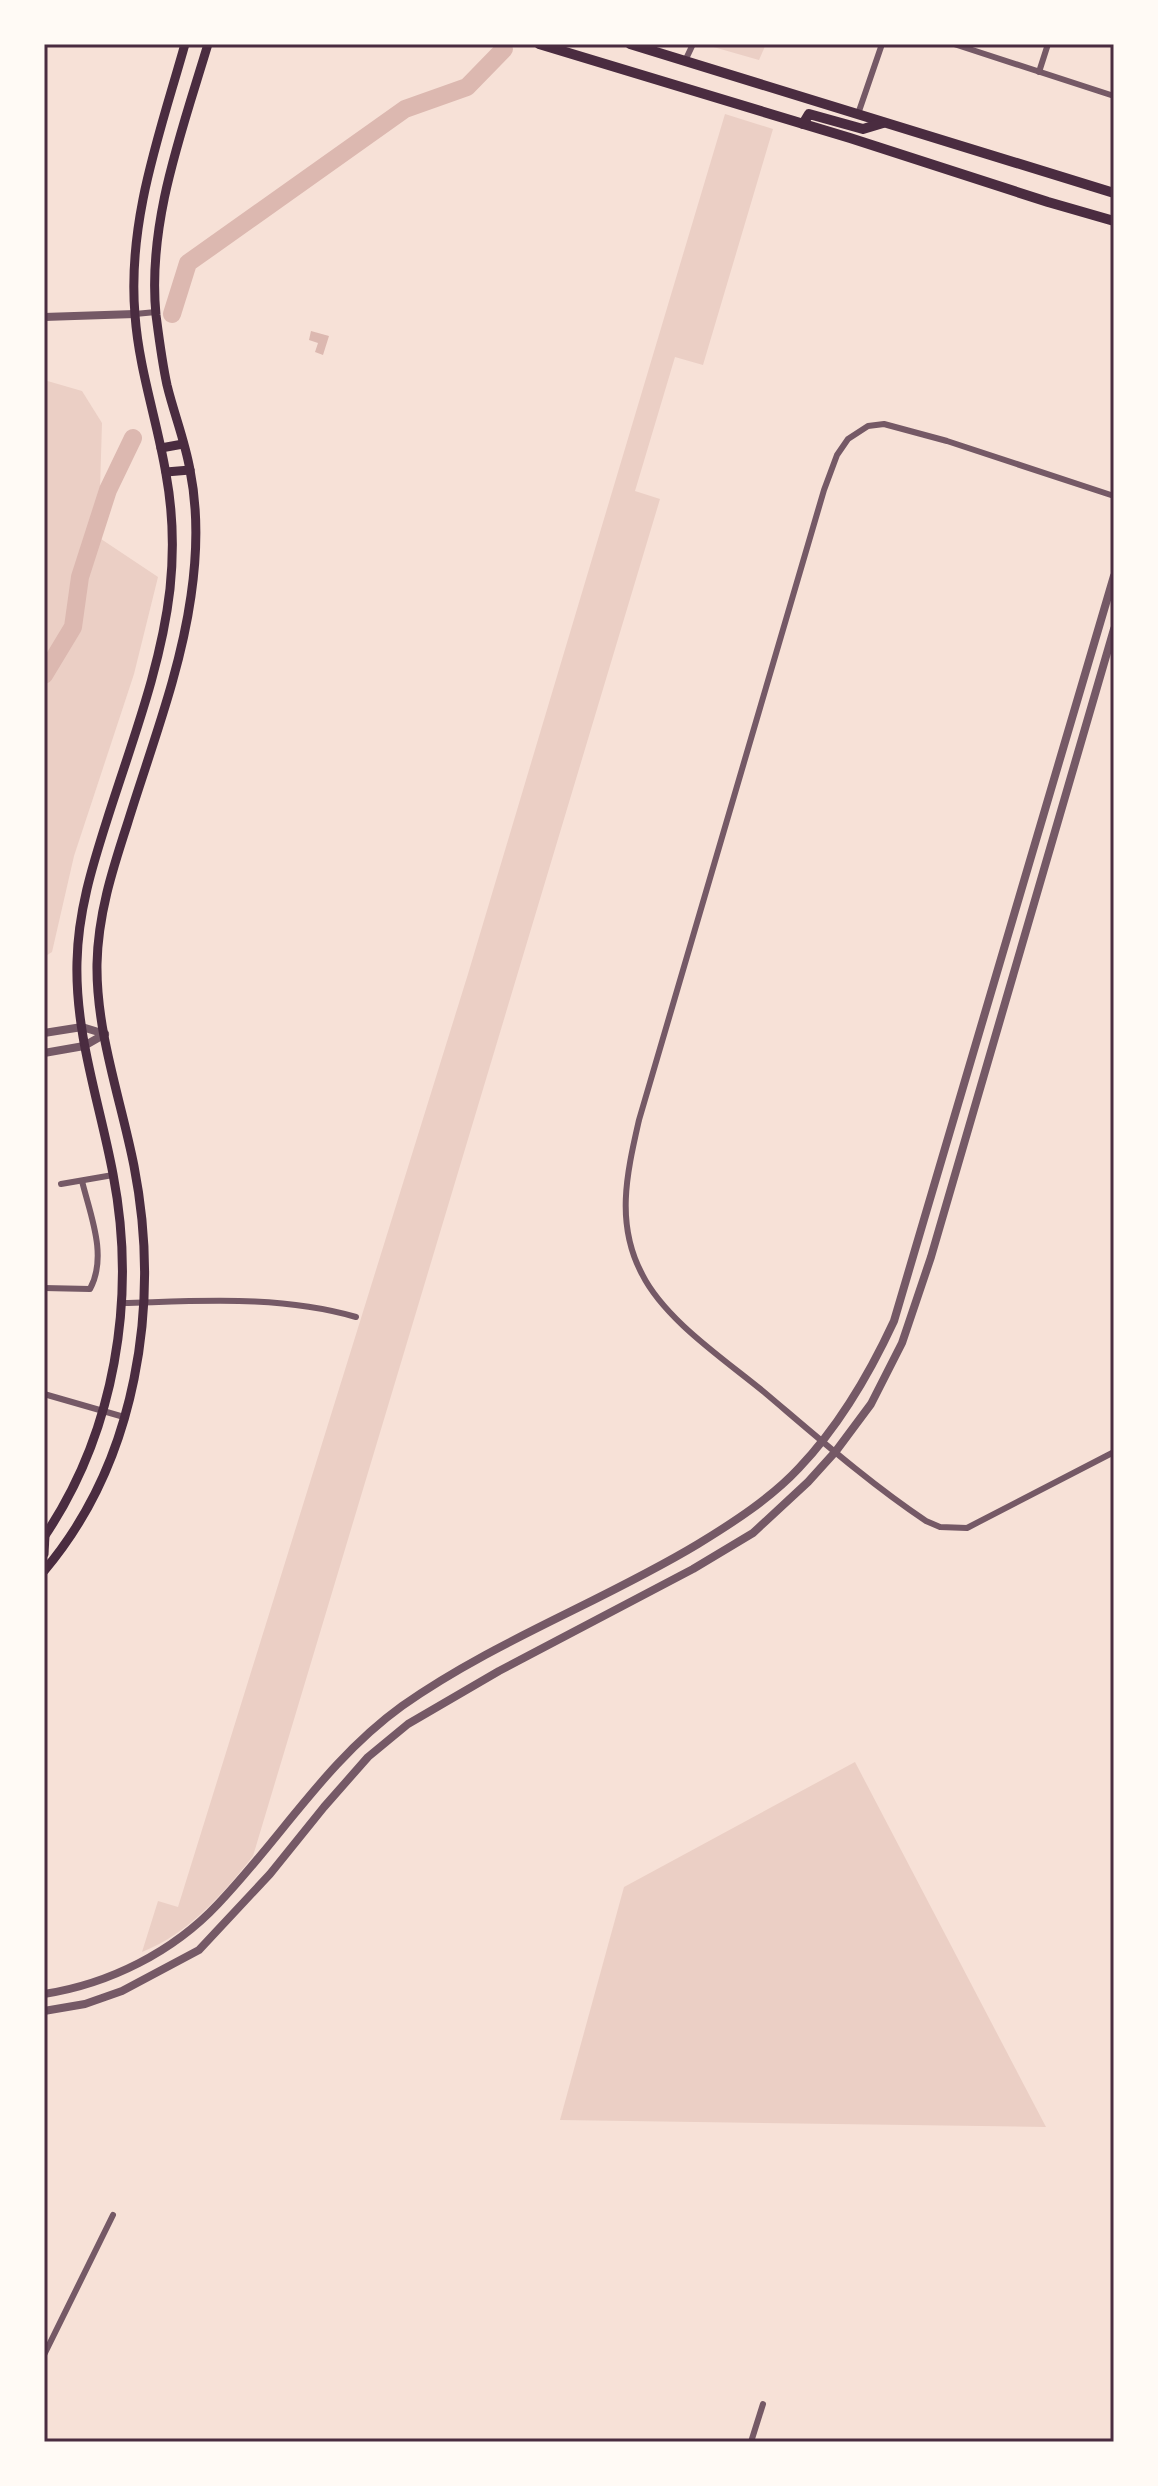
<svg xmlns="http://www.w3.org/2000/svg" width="1158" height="2486" font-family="'PT Sans Narrow',sans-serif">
	<rect width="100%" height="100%" fill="#f7e1d7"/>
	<g fill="#ebcfc5">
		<path d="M703 44H766L759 60Z"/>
		<path d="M725 114 773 129 703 365 675 357 635 491 660 499 253 1856C223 1894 188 1934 142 1952L158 1901 178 1907 468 974Z"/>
		<path d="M44 380 82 391 102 423 100 489 95 535 158 577 134 674 74 856 52 952 44 957Z"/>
		<path d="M855 1762 1046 2127 560 2120 624 1887Z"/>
	</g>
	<path fill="#dcb8b0" d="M311 331 329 336 323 355 315 352 318 343 309 340Z"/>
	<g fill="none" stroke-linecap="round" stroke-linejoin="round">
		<g stroke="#dcb8b0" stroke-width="18">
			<path d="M172 314 188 263 405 109 467 87 504 49"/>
			<path d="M44 675 73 627 80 577 108 490 133 438"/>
		</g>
		<g stroke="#755966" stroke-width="6">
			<path d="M954 44 1114 96"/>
			<path d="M685 61 693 44"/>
			<path d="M1039 72 1048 44"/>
			<path d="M858 114 882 44"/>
			<path d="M135 314 156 312"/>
			<path d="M1114 496 947 441 884 424 868 426 848 439 837 455 824 490 639 1120C627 1173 615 1223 642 1274 665 1320 724 1359 764 1392 816 1436 869 1483 926 1521L940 1527 967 1528 1114 1452"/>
			<path d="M61 1184 113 1175"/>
			<path d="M44 1288 90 1289C108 1256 90 1214 82 1181"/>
			<path d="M123 1303C201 1301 280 1295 356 1317"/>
			<path d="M44 1394 124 1417"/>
			<path d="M44 2355 113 2215"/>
			<path d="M751 2442 763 2404"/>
		</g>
		<g stroke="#755966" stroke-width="8">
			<path d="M44 317 135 314"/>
			<path d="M44 1033 82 1027 105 1034"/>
			<path d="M44 1053 84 1046 105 1034"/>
			<path d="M44 1994C109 1984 173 1952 218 1904 281 1838 327 1760 402 1706 494 1641 602 1602 698 1544 734 1522 771 1498 799 1468 840 1425 869 1375 894 1321L1114 576"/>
			<path d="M44 2011 85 2004 122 1991 199 1950 270 1874 324 1807 368 1757 408 1724 499 1671 693 1569 753 1533 808 1482 836 1451 871 1404 902 1343 931 1257 1114 629"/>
		</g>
		<g stroke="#4a2c40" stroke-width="9">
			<path d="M161 448 183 444"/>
			<path d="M166 472 190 470"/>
			<path d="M44 1537C115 1432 137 1298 113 1174 100 1104 75 1035 77 962 78 912 92 867 107 820 131 744 161 668 170 589 174 551 173 512 166 474 157 420 139 370 135 315 127 221 160 133 185 44"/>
			<path d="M44 1554 45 1535"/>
			<path d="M44 1571C137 1461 161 1304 134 1166 121 1100 96 1032 97 964 98 915 112 871 127 825 150 750 180 674 191 596 197 555 198 510 190 470 185 441 174 414 167 385 162 362 159 338 156 315 147 223 182 131 208 44"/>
		</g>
		<g stroke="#4a2c40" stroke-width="10">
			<path d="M539 44 850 138 1048 202 1114 221"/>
			<path d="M630 44 1114 193"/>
			<path d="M803 124 809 114 863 129 883 123"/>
		</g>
	</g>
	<rect width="1158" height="2486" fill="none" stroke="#fffaf5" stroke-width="92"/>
	<rect x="46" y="46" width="1066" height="2394" fill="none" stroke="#4a2c40" stroke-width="3"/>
</svg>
